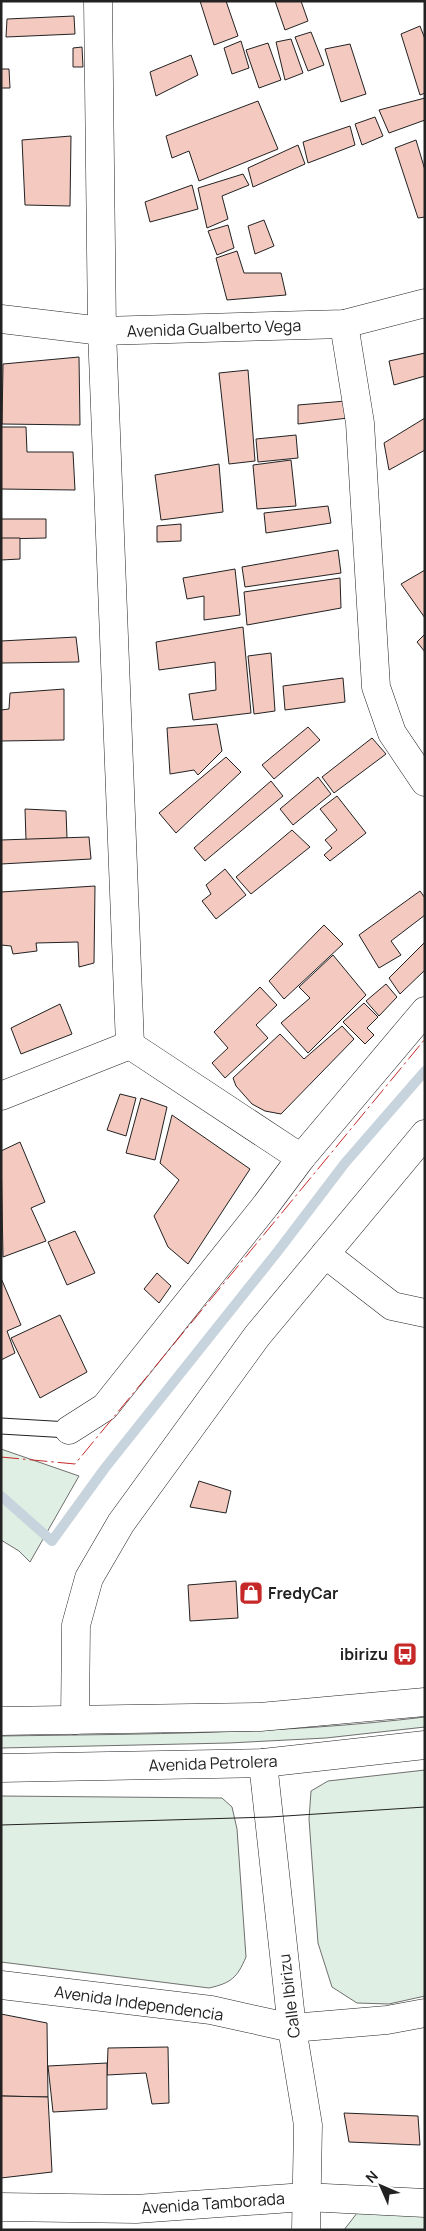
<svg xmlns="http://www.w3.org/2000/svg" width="426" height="2231" font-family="Manrope,sans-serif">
	<rect width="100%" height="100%" fill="#fff"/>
	<g fill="#e0efe3" stroke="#6f6f6f">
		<path d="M1 1449 79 1476 30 1562 19 1551 1 1540Z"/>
		<path d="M425 1717V1727L326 1738 229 1743 1 1748V1736C142 1734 285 1734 425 1717Z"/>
		<path d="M425 1770V1996L389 2004 357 2003 332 1987 318 1943 309 1819 311 1791 328 1781Z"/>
		<path d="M1 1796 222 1798 232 1807 237 1829 246 1957C237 1978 231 1983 209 1988L1 1962Z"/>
		<path d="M357 2213 425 2216V2230H344Z"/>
	</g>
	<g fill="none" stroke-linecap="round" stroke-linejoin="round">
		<path stroke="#c7d3dd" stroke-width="10" d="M1 1496 52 1541 105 1468 278 1251 345 1163 425 1071"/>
	</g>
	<g fill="#f3c9c0" stroke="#222">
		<path d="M200 1H226L238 36 214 45Z"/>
		<path d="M275 1H301L308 21 285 30Z"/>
		<path d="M74 16 75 34 6 37 7 19Z"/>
		<path d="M420 26 425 39V93L420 95 401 34Z"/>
		<path d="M311 32 324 65 308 71 295 37Z"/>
		<path d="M291 39 303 73 285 80 276 42Z"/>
		<path d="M241 41 249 68 232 74 224 48Z"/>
		<path d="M268 43 281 80 259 88 246 50Z"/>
		<path d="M350 44 366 94 341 102 325 49Z"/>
		<path d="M82 47 83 67H73V48Z"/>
		<path d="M191 55 198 75 156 96 150 72Z"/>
		<path d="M1 69H9L10 88H1Z"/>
		<path d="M425 98V120L389 133 379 110Z"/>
		<path d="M258 101 278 149 199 181 189 151 172 158 166 136Z"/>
		<path d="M375 117 383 136 362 145 355 124Z"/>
		<path d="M350 126 355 145 308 163 303 142Z"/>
		<path d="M71 136 70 206 25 205 22 140Z"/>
		<path d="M416 140 425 170V217L418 218 395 148Z"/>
		<path d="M298 145 305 164 253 187 248 168Z"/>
		<path d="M243 174 249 185 222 196 228 219 207 228 198 188Z"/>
		<path d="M192 185 198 209 150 222 145 202Z"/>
		<path d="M264 220 274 246 255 254 248 226Z"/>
		<path d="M228 225 234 248 217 255 208 231Z"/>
		<path d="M237 251 244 273H281L286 295 227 300 216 258Z"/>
		<path d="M425 353V376L394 385 389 361Z"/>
		<path d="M79 357 80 425 2 424 3 364Z"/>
		<path d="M248 370 255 461 229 464 219 373Z"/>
		<path d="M346 401 348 418 298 424V405Z"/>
		<path d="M425 418V450L389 470 384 443Z"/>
		<path d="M1 427H26L27 452H73L75 490 1 489Z"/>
		<path d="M296 435 298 458 258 462 256 439Z"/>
		<path d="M291 460 296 506 257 509 253 465Z"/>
		<path d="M219 464 223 512 161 520 155 475Z"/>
		<path d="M328 506 331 523 266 533 264 513Z"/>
		<path d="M1 519H46V538L1 539Z"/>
		<path d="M181 524V541L157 542V526Z"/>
		<path d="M1 538H20V559L1 560Z"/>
		<path d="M338 550 341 573 245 587 242 567Z"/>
		<path d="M235 569 240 615 204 620V596L187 599 183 578Z"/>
		<path d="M425 570V618L401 584Z"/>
		<path d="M340 578 341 608 247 625 244 592Z"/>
		<path d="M243 627 251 713 193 720 189 694 216 690 215 662 159 670 156 642Z"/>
		<path d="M425 634V652L417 642Z"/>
		<path d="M76 637 79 662 1 663V641Z"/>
		<path d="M271 653 275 711 254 714 248 656Z"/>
		<path d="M343 678 345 702 285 710 283 686Z"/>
		<path d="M64 689V740L1 741V710L9 709 10 693Z"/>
		<path d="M217 724 222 751 198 775 194 770 170 774 167 728Z"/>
		<path d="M308 727 320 740 274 779 262 765Z"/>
		<path d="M372 738 386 754 334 793 322 777Z"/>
		<path d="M226 757 241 772 176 833 159 813Z"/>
		<path d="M318 777 331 794 293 825 280 809Z"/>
		<path d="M271 781 283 796 205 861 194 848Z"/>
		<path d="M337 796 366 833 330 861 324 855 332 848 325 840 337 830 320 809Z"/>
		<path d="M25 809 66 811 67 838 26 840Z"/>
		<path d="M292 830 310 847 251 894 236 877Z"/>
		<path d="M89 837 91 859 1 864V840Z"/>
		<path d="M225 869 246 895 216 919 202 901 211 894 206 885Z"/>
		<path d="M95 886 94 963 79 967 78 942 36 943 37 951 13 954 11 946 1 945V892Z"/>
		<path d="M420 891 425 898V915L391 941 401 955 379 968 359 935Z"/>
		<path d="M324 925 343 944 284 999 269 981Z"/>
		<path d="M425 942V970L400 994 389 978Z"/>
		<path d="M333 955 366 995 308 1053 281 1023 310 998 299 987Z"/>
		<path d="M386 984 397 997 379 1016 366 1001Z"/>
		<path d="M260 987 277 1005 256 1025 268 1038 225 1078 212 1063 228 1048 214 1032Z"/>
		<path d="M364 1003 378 1017 367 1028 374 1035 365 1044 343 1022Z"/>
		<path d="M60 1004 72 1034 21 1054 11 1028Z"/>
		<path d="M342 1026 354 1039 281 1114 265 1111 252 1104 236 1086 233 1078 280 1034 304 1059Z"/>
		<path d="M120 1094 136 1098 126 1136 107 1130Z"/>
		<path d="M141 1098 167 1107 155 1160 126 1153Z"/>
		<path d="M172 1115 250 1169 188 1264 168 1247 154 1216 179 1180 160 1163Z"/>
		<path d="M20 1142 45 1202 31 1208 46 1241 3 1257 1 1151Z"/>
		<path d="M75 1231 95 1273 67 1285 48 1242Z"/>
		<path d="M157 1273 171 1286 159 1303 144 1289Z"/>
		<path d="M1 1278 21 1325 7 1331 15 1353 1 1360Z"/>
		<path d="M60 1315 87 1372 40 1398 11 1338Z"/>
		<path d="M199 1481 231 1491 226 1513 190 1507Z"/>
		<path d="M236 1581 238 1618 190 1621 188 1585Z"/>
		<path d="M1 2014 47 2023 48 2097 1 2096Z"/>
		<path d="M168 2047 169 2103 152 2104 146 2073 107 2075 108 2048Z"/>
		<path d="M107 2063V2109L53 2112 48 2066Z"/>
		<path d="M1 2096 48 2097 52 2172 1 2178Z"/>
		<path d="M344 2113 418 2116 420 2145 349 2142Z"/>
	</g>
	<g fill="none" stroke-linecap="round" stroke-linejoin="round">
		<g stroke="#222" stroke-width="17">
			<path id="lane" d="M1 1426 69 1430"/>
		</g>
		<g stroke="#222" stroke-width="29">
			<g id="street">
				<path d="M98 1 102 331 130 1045"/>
				<path d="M1 319 102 331 344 324 425 303"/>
				<path d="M344 324 360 423 376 687 392 733 425 782"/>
				<path d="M325 1254 392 1306 425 1313"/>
				<path d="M69 1430 105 1407 266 1205 301 1158"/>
				<path d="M75 1720 76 1625 89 1578 121 1523 257 1336 425 1134"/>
				<path d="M292 2028 387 2020 425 2013"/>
				<path d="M1 2207 136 2209 305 2197 425 2203"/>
			</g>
		</g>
		<g stroke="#222" stroke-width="29">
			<g id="secondary">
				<path d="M1 1096 130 1045 301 1158 425 1011"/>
				<path d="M263 1763 292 2028 308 2125 306 2230"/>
				<path d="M1 1985 211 2010 292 2028"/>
			</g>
		</g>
		<g stroke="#222" stroke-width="29">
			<g id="highway">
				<path d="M1 1721 260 1717 425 1702"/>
				<path d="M1 1768 263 1763 425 1745"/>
			</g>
		</g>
		<use href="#lane" stroke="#fff" stroke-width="15"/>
		<use href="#street" stroke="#fff" stroke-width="28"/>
		<use href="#secondary" stroke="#fff" stroke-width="28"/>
		<use href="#highway" stroke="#fff" stroke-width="28"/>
		<path stroke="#222" stroke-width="1" d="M1 1825 270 1817 425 1807"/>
		<path stroke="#c62828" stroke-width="1" stroke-dasharray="18 4 2.5 4" stroke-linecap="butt" d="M1 1457 75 1464 425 1039"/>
	</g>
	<defs>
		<g id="shop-square" transform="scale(1.25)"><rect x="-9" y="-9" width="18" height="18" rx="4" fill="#c62828" stroke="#fff"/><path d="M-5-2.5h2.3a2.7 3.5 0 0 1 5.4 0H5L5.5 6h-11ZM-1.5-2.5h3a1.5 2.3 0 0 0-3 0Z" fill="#fff"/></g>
		<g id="bus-square" transform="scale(1.25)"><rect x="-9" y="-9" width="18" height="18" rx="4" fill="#c62828" stroke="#fff"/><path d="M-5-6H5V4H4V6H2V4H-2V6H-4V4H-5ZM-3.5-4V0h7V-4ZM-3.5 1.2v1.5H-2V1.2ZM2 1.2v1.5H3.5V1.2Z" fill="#fff"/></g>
	</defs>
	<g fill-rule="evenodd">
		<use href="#shop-square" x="251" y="1593"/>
		<use href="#bus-square" x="405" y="1654"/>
	</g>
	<g text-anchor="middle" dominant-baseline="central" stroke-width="4" stroke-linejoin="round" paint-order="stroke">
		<g font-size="16" fill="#222" stroke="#fff">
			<text transform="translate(214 328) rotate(-2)">Avenida Gualberto Vega</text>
			<text transform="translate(213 1763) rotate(-2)">Avenida Petrolera</text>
			<text transform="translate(289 1996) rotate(-97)">Calle Ibirizu</text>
			<text transform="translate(139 2003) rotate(8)">Avenida Independencia</text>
			<text transform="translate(213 2203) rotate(-4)">Avenida Tamborada</text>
		</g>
		<g font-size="16" font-weight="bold" fill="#222" stroke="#fff" text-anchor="start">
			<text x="268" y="1593">FredyCar</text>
			<text x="388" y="1654" text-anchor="end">ibirizu</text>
		</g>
	</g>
	<rect width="426" height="2231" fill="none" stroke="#222222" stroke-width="5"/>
	<g transform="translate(381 2186) rotate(315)" stroke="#ffffff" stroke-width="4" paint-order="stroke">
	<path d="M0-4L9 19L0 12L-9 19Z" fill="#222222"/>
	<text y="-8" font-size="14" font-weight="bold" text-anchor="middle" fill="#222222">N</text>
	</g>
</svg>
